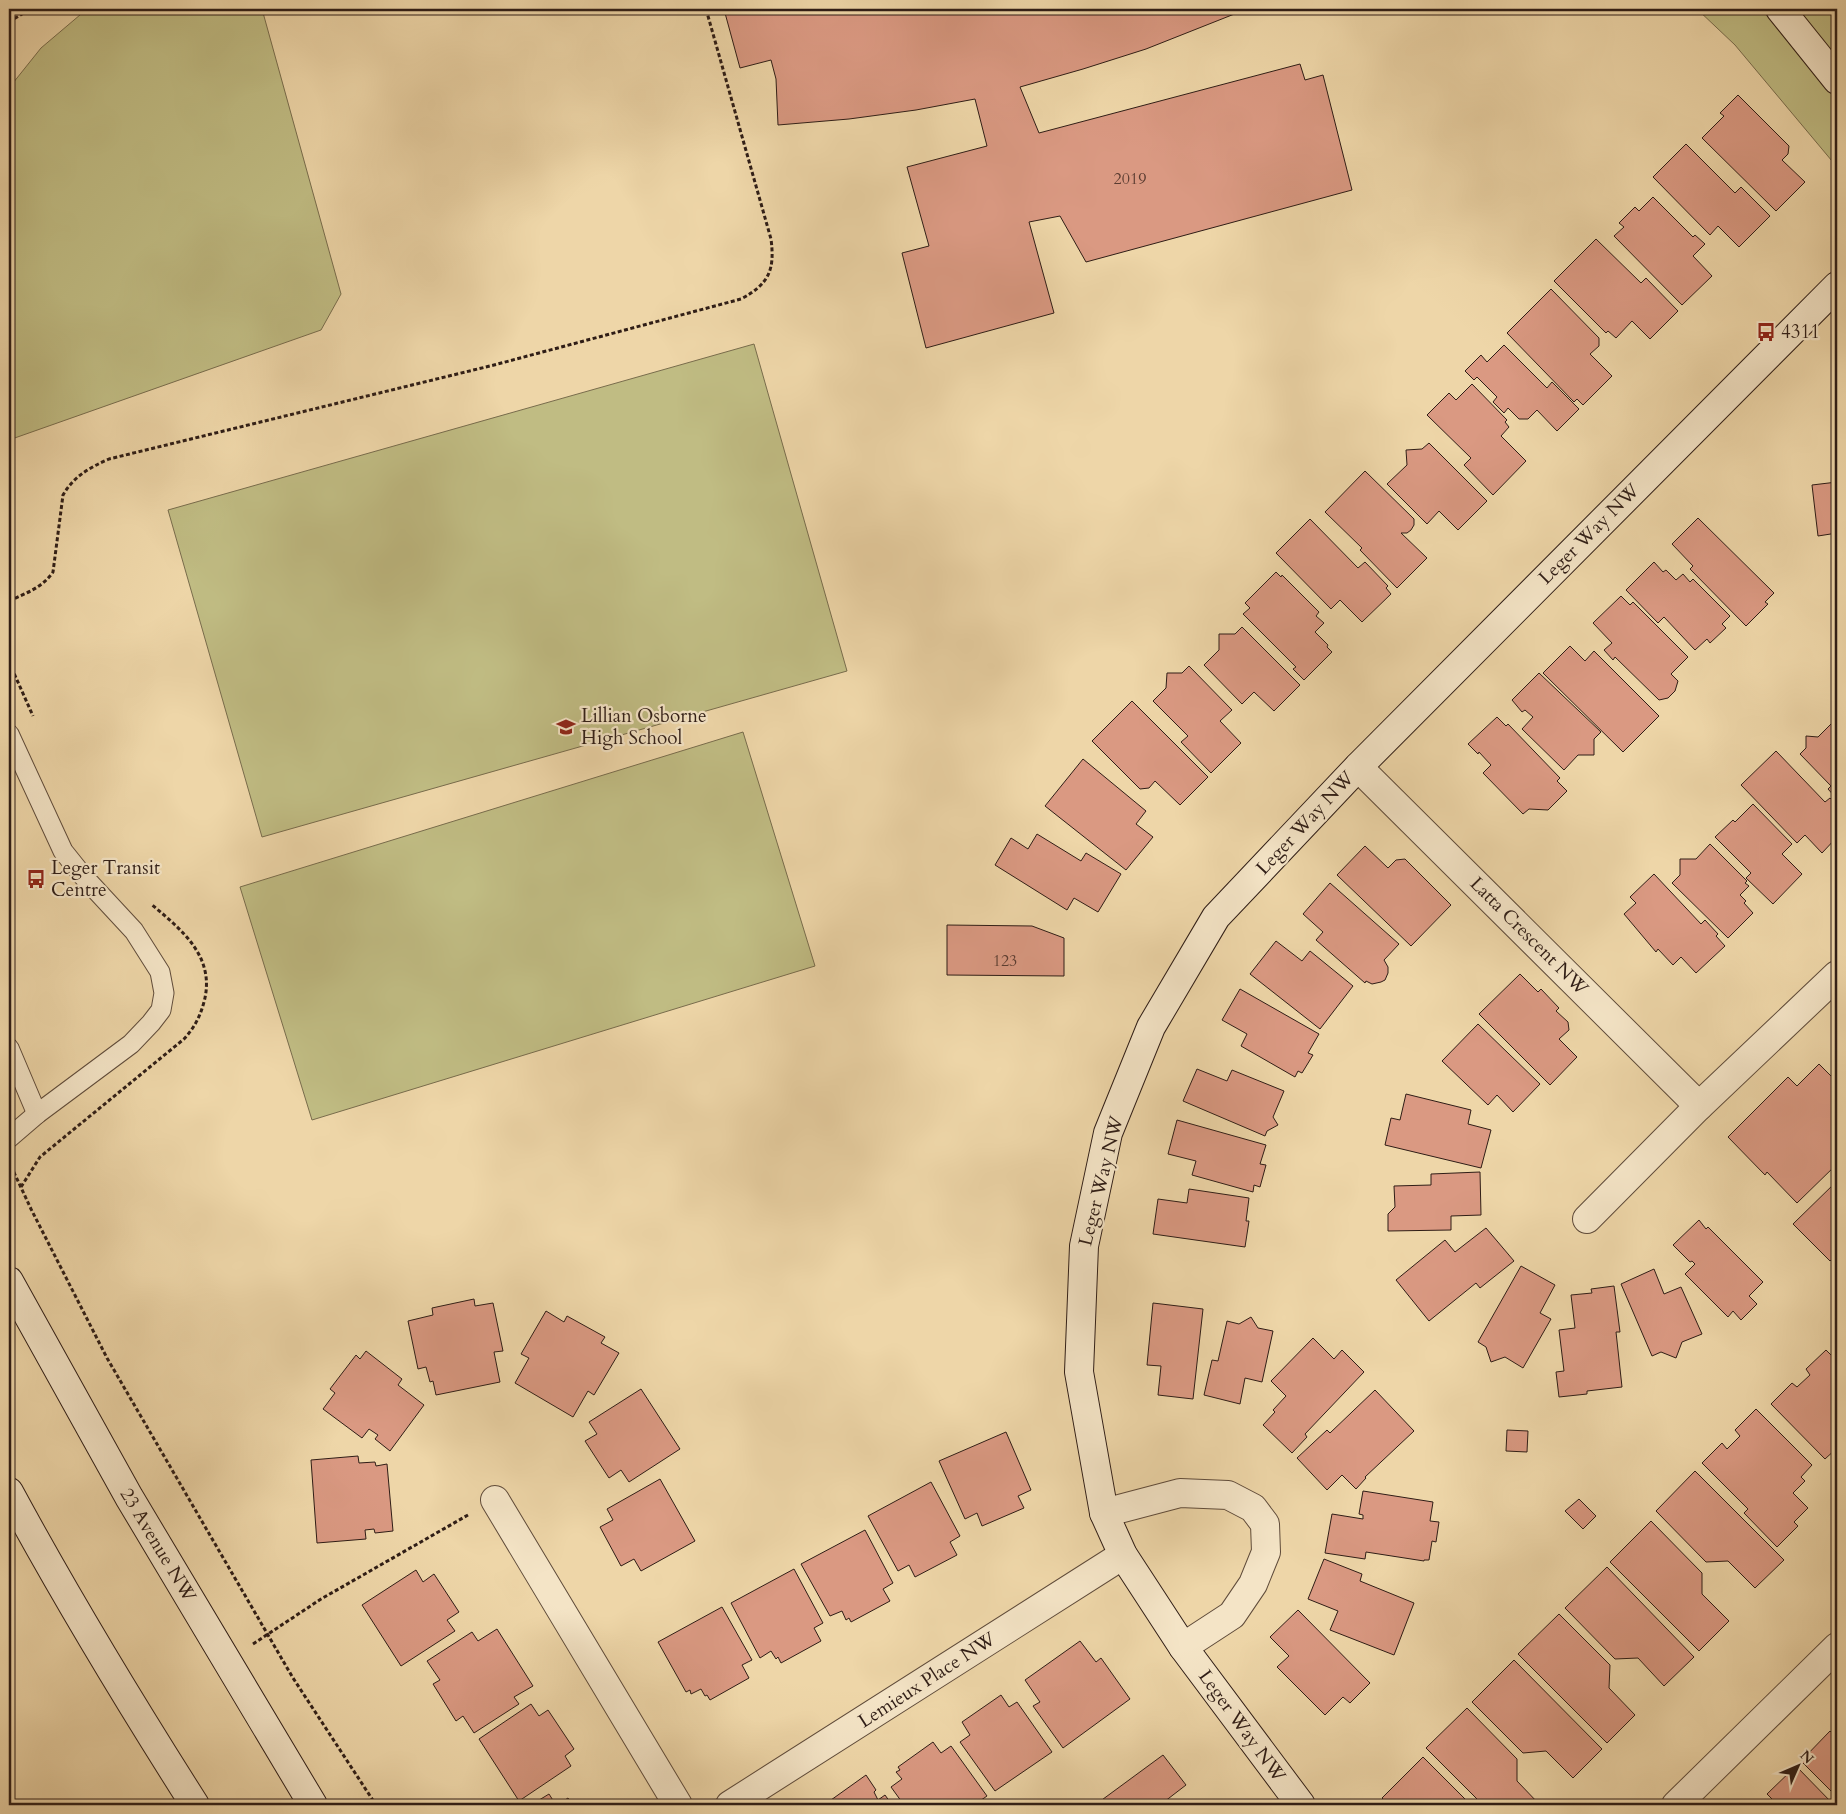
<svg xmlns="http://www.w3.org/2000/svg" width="1846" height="1814" font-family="Cardo,serif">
	<rect width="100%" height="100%" fill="#eed6a8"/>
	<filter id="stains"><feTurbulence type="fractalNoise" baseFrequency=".004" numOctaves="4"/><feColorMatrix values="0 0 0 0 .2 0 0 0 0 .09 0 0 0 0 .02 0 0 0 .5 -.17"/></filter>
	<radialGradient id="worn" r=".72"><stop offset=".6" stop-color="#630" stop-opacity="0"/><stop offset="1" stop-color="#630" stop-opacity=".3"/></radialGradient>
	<g fill="#c0bc83" stroke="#786c4c">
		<path d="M87 9H262L341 294 321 330 9 440V88L41 48Z"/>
		<path d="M1697 9H1837V157L1832 161 1735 45Z"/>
		<path d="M754 344 847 671 262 837 168 510Z"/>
		<path d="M743 732 815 966 312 1120 240 887Z"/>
	</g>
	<g fill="#da9982" stroke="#2f1d16">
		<path d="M728 9H1247L1146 49 1083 69 1020 87 1039 133 1300 64 1305 80 1323 75 1352 190 1086 262 1060 216 1029 222 1054 313 926 348 902 253 929 246 907 167 987 146 975 99 916 110 849 119 778 125 776 79 771 60 740 68 725 13 729 12Z"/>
		<path d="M1738 95 1789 146 1788 154 1782 160 1805 182 1776 211 1702 138 1724 116 1720 113Z"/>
		<path d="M1686 144 1735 193 1741 187 1770 216 1739 247 1718 226 1710 235 1653 177Z"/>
		<path d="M1653 197 1693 237 1695 235 1705 244 1693 256 1712 276 1682 305 1614 236 1624 227 1619 223 1635 207 1639 211Z"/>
		<path d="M1596 239 1641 283 1646 278 1678 311 1650 339 1632 321 1616 338 1608 331 1606 333 1554 281Z"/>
		<path d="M1551 289 1599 338V346L1590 354 1612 376 1583 405 1577 399 1574 402 1507 333Z"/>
		<path d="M1504 345 1547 388 1552 382 1579 409 1557 431 1537 410 1528 419H1519L1508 408 1504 413 1493 402 1497 397 1477 377 1474 380 1465 371 1481 355 1487 362Z"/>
		<path d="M1472 384 1507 420 1505 422 1509 427 1501 436 1526 461 1493 495 1464 465 1471 458 1427 415 1449 393 1456 400Z"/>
		<path d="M1429 443 1487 501 1458 530 1439 511 1427 524 1387 484 1407 465 1406 450 1422 449Z"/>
		<path d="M1365 471 1414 519V525L1411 530 1407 533H1401L1427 558 1397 588 1360 550 1362 548 1325 512Z"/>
		<path d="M1837 482V533L1818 536 1812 485Z"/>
		<path d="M1698 518 1774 593 1765 602 1768 604 1746 626 1690 569 1693 566 1672 544Z"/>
		<path d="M1310 519 1358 568 1365 562 1388 586 1386 588 1391 594 1362 622 1340 600 1331 609 1276 553Z"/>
		<path d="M1654 562 1663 572 1666 570 1676 580 1683 574 1690 582 1693 579 1730 616 1722 624 1726 628 1710 643 1707 639 1695 650 1664 617 1658 623 1626 590Z"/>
		<path d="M1276 572 1281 577 1282 575 1319 612 1316 616 1324 623 1315 632 1328 645 1327 647 1332 652 1304 680 1293 669 1296 667 1243 614 1250 608 1245 603Z"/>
		<path d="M1621 596 1630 605 1633 602 1688 657 1671 674 1678 681 1675 691 1668 698 1659 700 1615 657 1613 660 1604 650 1612 643 1593 623Z"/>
		<path d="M1242 627 1300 685 1274 711 1254 692 1242 704 1204 665 1219 650V634H1235Z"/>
		<path d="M1570 646 1585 661 1594 651 1659 716 1623 752 1543 673Z"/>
		<path d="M1189 666 1232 710 1220 721 1241 743 1211 773 1181 742 1188 736 1153 701 1166 688 1167 673H1182Z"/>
		<path d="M1539 673 1601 732 1594 739V755H1578L1564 770 1522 729 1533 717 1525 710 1522 712 1512 700Z"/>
		<path d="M1132 701 1208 777 1180 805 1155 781 1149 788 1140 789 1092 741Z"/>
		<path d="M1497 717 1506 726 1508 724 1560 778 1557 781 1567 791 1548 810 1529 809 1523 814 1483 773 1491 765 1479 752 1478 754 1468 744Z"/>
		<path d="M1835 720 1837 722V799L1828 789 1831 786 1800 754 1806 748V736L1818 737Z"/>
		<path d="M1776 751 1825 802 1830 798 1837 805V837L1822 853 1805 835 1797 843 1741 785Z"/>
		<path d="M1083 759 1146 811 1136 824 1153 837 1126 870 1045 806Z"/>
		<path d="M1753 804 1792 844 1782 854 1802 874 1773 904 1746 878 1751 873 1715 837 1733 820 1735 822Z"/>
		<path d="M1037 834 1081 861 1086 853 1121 874 1098 912 1074 898 1067 910 995 865 1011 838 1028 849Z"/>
		<path d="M1710 844 1747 881 1745 883 1749 886 1740 895 1746 901 1744 903 1753 913 1728 938 1672 883 1680 875V859H1696Z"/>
		<path d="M1365 846 1388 868 1396 860 1405 859 1451 905 1411 946 1337 875Z"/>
		<path d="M1654 874 1701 924 1705 920 1718 934 1716 936 1725 946 1696 973 1681 957 1673 965 1658 949 1656 952 1624 914 1636 903 1630 897Z"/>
		<path d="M1330 883 1399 944 1384 960 1388 967V973L1385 980 1381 982 1372 984 1366 981 1365 983 1316 940 1323 932 1303 914Z"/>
		<path d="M947 925 1032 926 1064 938V976L947 975Z"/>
		<path d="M1276 941 1302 961 1310 951 1353 986 1320 1029 1250 974Z"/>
		<path d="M1520 974 1538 992 1541 989 1559 1008 1556 1011 1568 1022 1569 1030 1559 1039 1577 1057 1550 1085 1479 1014Z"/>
		<path d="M1240 989 1319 1034 1308 1053 1313 1055 1302 1073 1298 1071 1295 1077 1241 1046 1247 1034 1222 1020Z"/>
		<path d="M1478 1024 1540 1084 1513 1112 1497 1095 1488 1105 1442 1061Z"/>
		<path d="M1819 1064 1837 1082V1164L1797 1203 1767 1172 1765 1175 1728 1137 1788 1077 1797 1086Z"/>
		<path d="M1197 1069 1227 1081 1232 1070 1284 1091 1273 1117 1278 1125 1267 1131 1265 1136 1183 1101Z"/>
		<path d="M1406 1094 1471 1110 1468 1124 1491 1130 1481 1168 1385 1145 1391 1118 1400 1120Z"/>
		<path d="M1177 1120 1266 1145 1260 1164 1266 1165 1260 1187 1254 1185 1253 1192 1192 1175 1196 1161 1168 1154Z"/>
		<path d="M1480 1172 1481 1215 1451 1216V1230L1388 1231V1214L1395 1207 1394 1186 1431 1185V1174Z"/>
		<path d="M1837 1181V1262L1833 1258 1830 1261 1793 1224Z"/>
		<path d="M1189 1189 1249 1198 1246 1221H1249L1245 1247 1153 1234 1158 1199 1187 1203Z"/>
		<path d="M1699 1220 1706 1229 1708 1227 1763 1282 1749 1296 1757 1304 1741 1320 1733 1311 1728 1317 1685 1274 1695 1264 1692 1261 1690 1262 1673 1245Z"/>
		<path d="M1486 1228 1514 1261 1480 1288 1476 1283 1429 1321 1396 1280 1445 1240 1455 1252Z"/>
		<path d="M1521 1266 1555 1285 1540 1313 1551 1319 1523 1368 1505 1357 1491 1362 1486 1347 1478 1342Z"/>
		<path d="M1654 1269 1664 1294 1681 1287 1702 1334 1682 1342 1676 1358 1661 1352 1652 1356 1621 1284Z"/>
		<path d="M1614 1286 1620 1332H1616L1622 1387 1587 1391V1394L1559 1397 1556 1372 1564 1371 1559 1330 1575 1328 1571 1295 1592 1293 1591 1289Z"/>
		<path d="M474 1299 475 1306 493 1303 503 1351 494 1352 500 1382 436 1395 433 1381 430 1382 426 1367 418 1369 408 1321 433 1315 432 1308Z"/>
		<path d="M1153 1303 1203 1309 1193 1399 1158 1395 1161 1366 1147 1365Z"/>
		<path d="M546 1311 564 1322 567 1316 605 1337 601 1343 619 1353 594 1395 588 1391 573 1417 515 1383 529 1358 521 1354Z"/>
		<path d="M1251 1317 1258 1328 1273 1331 1262 1382 1245 1378 1240 1404 1204 1395 1212 1360 1218 1361 1227 1321 1239 1324Z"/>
		<path d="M1313 1338 1334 1359 1342 1350 1364 1372 1305 1434 1307 1437 1292 1453 1263 1425 1275 1412 1273 1410 1286 1396 1271 1381Z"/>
		<path d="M1826 1350 1837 1361V1448L1825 1459 1771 1404 1792 1383 1797 1387 1810 1375 1806 1369Z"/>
		<path d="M366 1351 402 1379 398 1385 424 1405 390 1451 375 1439 378 1435 369 1429 362 1438 323 1409 335 1393 330 1389 356 1355 360 1359Z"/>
		<path d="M641 1389 680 1449 629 1482 621 1470 609 1478 585 1441 597 1434 589 1422Z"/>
		<path d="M1375 1390 1414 1431 1365 1477 1366 1478 1356 1489 1342 1475 1327 1490 1297 1458 1327 1430 1330 1433Z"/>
		<path d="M1756 1409 1812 1465 1801 1477 1805 1481 1793 1493 1808 1508 1794 1522 1798 1526 1777 1547 1744 1513 1748 1509 1702 1463 1722 1443 1727 1449 1740 1436 1735 1430Z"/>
		<path d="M1507 1430 1528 1431 1527 1452 1506 1451Z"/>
		<path d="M1006 1432 1031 1490 1018 1496 1024 1508 982 1526 977 1513 965 1519 939 1461Z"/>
		<path d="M358 1456 359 1463 375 1462 376 1466 387 1464 393 1531 375 1533 374 1529 365 1530 366 1539 317 1543 311 1460Z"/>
		<path d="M1695 1471 1784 1560 1755 1588 1728 1561 1706 1562 1656 1511Z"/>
		<path d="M660 1479 695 1541 641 1571 634 1559 621 1566 600 1527 613 1520 607 1509Z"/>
		<path d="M931 1482 960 1536 950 1542 957 1555 915 1577 909 1565 898 1571 868 1516Z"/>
		<path d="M1363 1491 1433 1502 1430 1521 1439 1522 1436 1542 1432 1541 1429 1560H1424V1561L1366 1552 1365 1559 1325 1553 1332 1514 1363 1519V1515L1359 1514Z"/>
		<path d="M1579 1499 1596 1516 1583 1529 1565 1511Z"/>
		<path d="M1651 1521 1702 1573V1594L1729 1621 1699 1651 1610 1562Z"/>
		<path d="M865 1530 893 1583 883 1589 890 1601 851 1622 849 1618 846 1620 842 1611 830 1616 801 1564Z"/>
		<path d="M1324 1559 1362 1574 1360 1581 1414 1603 1394 1655 1330 1630 1338 1611 1308 1599Z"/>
		<path d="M1607 1567 1694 1657 1664 1686 1638 1658 1615 1659 1565 1608Z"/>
		<path d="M794 1569 823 1623 814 1628 821 1641 781 1663 778 1657 776 1659 771 1651 760 1658 731 1603Z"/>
		<path d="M416 1570 423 1582 434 1574 459 1612 447 1620 455 1631 401 1666 362 1605Z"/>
		<path d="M722 1607 752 1660 742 1665 749 1678 710 1700 707 1695 705 1696 701 1689 691 1694 690 1690 686 1692 658 1642Z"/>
		<path d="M1298 1610 1370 1683 1350 1703 1343 1697 1325 1715 1277 1667 1289 1656 1270 1637Z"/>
		<path d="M1559 1614 1610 1665 1609 1688 1635 1715 1607 1743 1518 1654Z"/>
		<path d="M497 1629 533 1686 514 1697 519 1704 474 1733 463 1716 456 1721 433 1684 440 1680 427 1661 472 1632 478 1641Z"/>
		<path d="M1080 1641 1096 1662 1101 1658 1130 1699 1063 1748 1033 1706 1040 1702 1025 1680Z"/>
		<path d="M1514 1660 1602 1749 1573 1778 1546 1751 1523 1753 1472 1702Z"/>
		<path d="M1001 1695 1009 1707 1017 1702 1052 1752 995 1791 960 1742 970 1735 962 1722Z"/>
		<path d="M531 1704 539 1716 548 1710 574 1749 565 1756 571 1766 519 1801 479 1739Z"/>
		<path d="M1467 1708 1517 1759V1781L1540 1805H1483L1426 1748Z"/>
		<path d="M1830 1731 1837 1738V1797L1801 1761Z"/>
		<path d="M933 1742 941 1753 951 1746 987 1796 974 1805H904L891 1787 902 1779 896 1772 900 1770 898 1767Z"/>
		<path d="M1163 1755 1186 1785 1160 1805H1095Z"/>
		<path d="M1423 1757 1471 1805H1389L1382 1798Z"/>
		<path d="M1796 1766 1834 1805H1778L1767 1794Z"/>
		<path d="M866 1775 876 1790 874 1792 878 1800 885 1795 892 1805H824Z"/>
		<path d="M549 1794 556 1805H531Z"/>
		<path d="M568 1798 573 1805H557Z"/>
	</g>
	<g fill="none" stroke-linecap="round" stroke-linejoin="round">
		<g stroke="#5f4b3a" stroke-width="21">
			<g id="lane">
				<path d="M9 734 63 851 83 876 134 931 160 972 164 993 161 1010 151 1023 131 1044 37 1114 9 1138"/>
				<path d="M9 1048 37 1114"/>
			</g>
		</g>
		<g stroke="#5f4b3a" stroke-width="30">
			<g id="street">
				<path d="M1358 767 1699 1106 1837 975"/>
				<path d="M1587 1219 1699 1106"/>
				<path d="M495 1500 678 1805"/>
				<path d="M1104 1513 1180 1493 1228 1495 1253 1508 1265 1524 1266 1552 1253 1584 1232 1615 1183 1647"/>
				<path d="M730 1805 1123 1555"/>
				<path d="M1676 1805 1837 1647"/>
			</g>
		</g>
		<g stroke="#2f1d16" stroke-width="30">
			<g id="secondary">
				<path d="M1780 9 1837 80"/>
				<path d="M9 1281 129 1497 313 1805"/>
				<path d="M9 1492C67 1599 130 1703 195 1805"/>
				<path d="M1301 1805 1183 1647 1123 1555 1104 1513 1079 1372 1084 1246 1108 1133 1151 1027 1216 917 1358 767 1837 286"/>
			</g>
		</g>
		<g stroke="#2f1d16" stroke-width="3" stroke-dasharray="4 2.5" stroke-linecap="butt">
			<path d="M9 22 30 9"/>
			<path d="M9 601C26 593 42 588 53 572L63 495C74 476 89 468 109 459L494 365 741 299C769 284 775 270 771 239L706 9"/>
			<path d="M9 662 33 716"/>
			<path d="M11 1166 31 1209 107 1358 293 1678 376 1805"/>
			<path d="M21 1187 40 1157 184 1039C194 1028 200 1017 204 1002 216 957 182 930 151 904"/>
			<path d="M253 1644 321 1599 468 1515"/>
		</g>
		<use href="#lane" stroke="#f4e4c6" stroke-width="19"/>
		<use href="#street" stroke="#f4e4c6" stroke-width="28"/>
		<use href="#secondary" stroke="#f4e4c6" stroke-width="28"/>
	</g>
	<defs>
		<g id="bus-bare" transform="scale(1.5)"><path d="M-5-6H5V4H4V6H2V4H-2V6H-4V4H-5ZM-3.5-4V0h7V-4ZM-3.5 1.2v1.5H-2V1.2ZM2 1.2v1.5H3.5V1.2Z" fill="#8f2418" stroke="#f4e4c6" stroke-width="2.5" paint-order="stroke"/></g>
		<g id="school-bare" transform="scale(1.5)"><path d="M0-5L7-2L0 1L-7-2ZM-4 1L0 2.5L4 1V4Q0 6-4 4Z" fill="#8f2418" stroke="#f4e4c6" stroke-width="2.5" paint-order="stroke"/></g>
	</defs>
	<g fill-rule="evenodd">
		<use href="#bus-bare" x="1766" y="332"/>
		<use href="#school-bare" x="566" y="727"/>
		<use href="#bus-bare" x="36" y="879"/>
	</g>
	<g text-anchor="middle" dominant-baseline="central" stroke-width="4.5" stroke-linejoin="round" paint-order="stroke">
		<g font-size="16" fill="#5a3c31">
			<text x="1130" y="179">2019</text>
			<text x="1005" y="961">123</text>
		</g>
		<g font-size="19" fill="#2f1d16" stroke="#f4e4c6" text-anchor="start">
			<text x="1781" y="332">4311</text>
			<text x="581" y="716">Lillian Osborne<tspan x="581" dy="22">High School</tspan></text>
			<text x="51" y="868">Leger Transit<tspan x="51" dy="22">Centre</tspan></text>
		</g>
		<g font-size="19" fill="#2f1d16" stroke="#f4e4c6">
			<text transform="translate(1589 534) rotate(-45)">Leger Way NW</text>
			<text transform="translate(1305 823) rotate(-47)">Leger Way NW</text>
			<text transform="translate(1529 936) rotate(45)">Latta Crescent NW</text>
			<text transform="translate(1101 1181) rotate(-76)">Leger Way NW</text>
			<text transform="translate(158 1545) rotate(59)">23 Avenue NW</text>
			<text transform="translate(927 1680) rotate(-33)">Lemieux Place NW</text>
			<text transform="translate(1242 1726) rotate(54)">Leger Way NW</text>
		</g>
	</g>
	<rect width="1846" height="1814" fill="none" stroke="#eed6a8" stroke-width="30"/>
	<rect x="10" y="10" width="1826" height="1794" fill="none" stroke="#2f1d16" stroke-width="2.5"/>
	<rect x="15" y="15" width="1816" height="1784" fill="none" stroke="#2f1d16"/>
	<g transform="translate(1798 1766) rotate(45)" stroke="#f4e4c6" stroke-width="4" paint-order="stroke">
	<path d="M0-4L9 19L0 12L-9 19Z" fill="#2f1d16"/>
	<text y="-8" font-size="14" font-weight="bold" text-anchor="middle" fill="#2f1d16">N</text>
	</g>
	<rect width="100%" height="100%" filter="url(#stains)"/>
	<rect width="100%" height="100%" fill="url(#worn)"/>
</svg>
